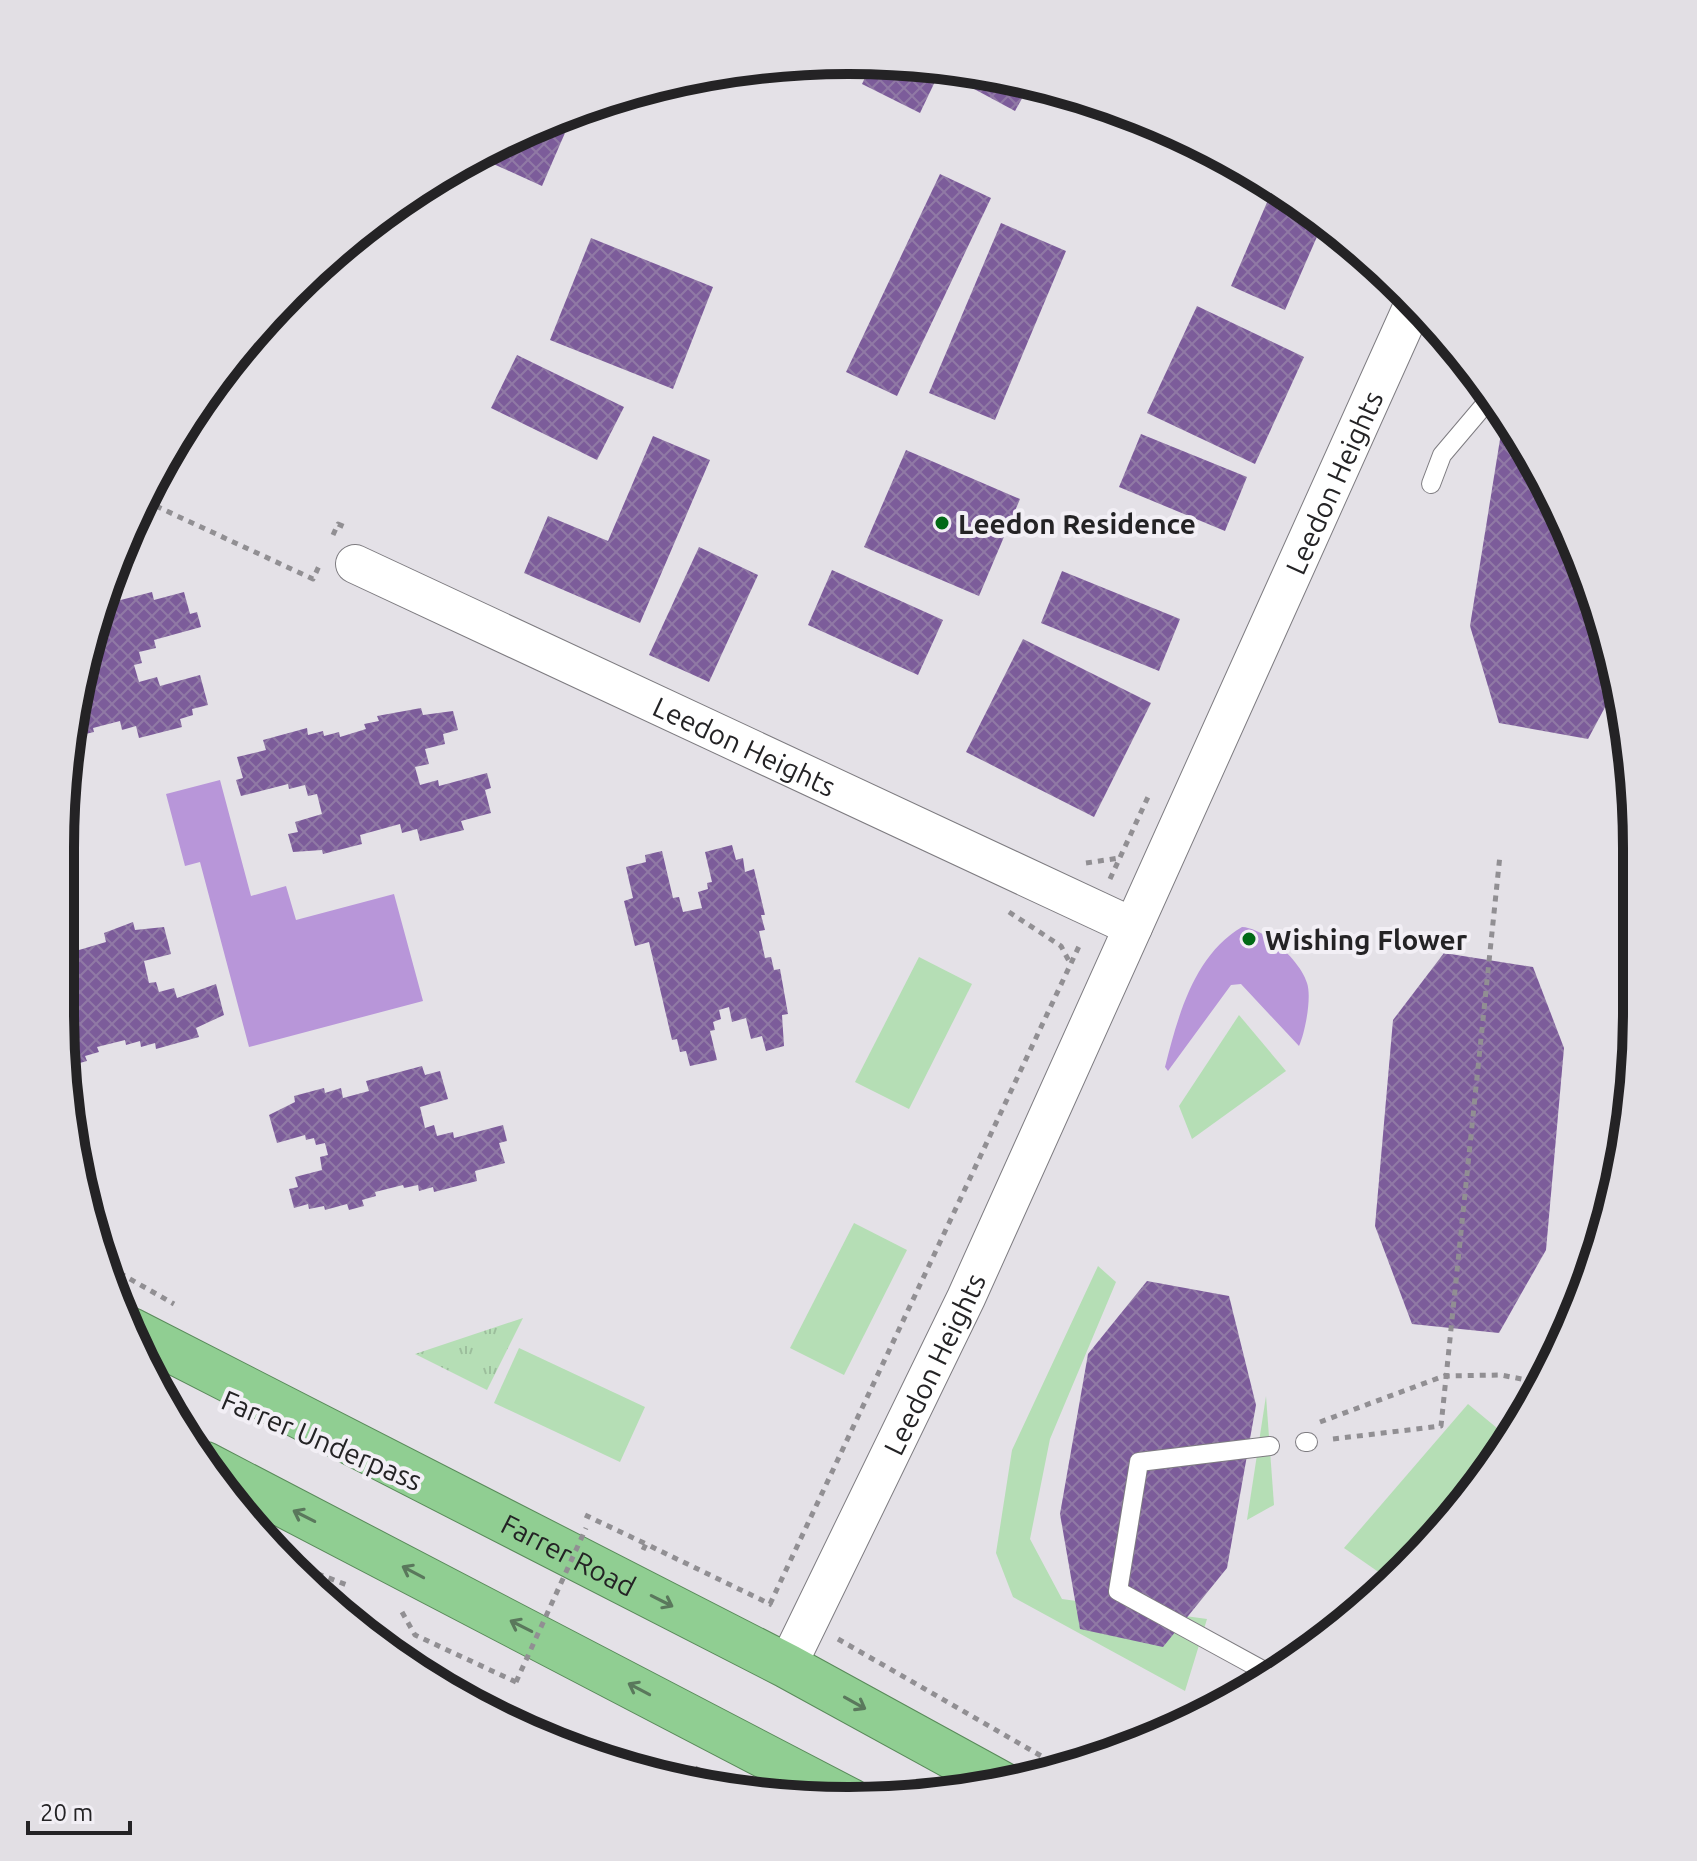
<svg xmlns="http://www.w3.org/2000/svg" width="1697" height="1861" font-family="Ubuntu,sans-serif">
	<defs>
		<pattern id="park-tufts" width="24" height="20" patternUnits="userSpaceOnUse" patternTransform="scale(2)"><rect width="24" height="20" fill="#b5deb5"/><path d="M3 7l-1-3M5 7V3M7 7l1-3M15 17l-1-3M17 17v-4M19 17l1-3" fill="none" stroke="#9cbe9c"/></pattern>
		<pattern id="building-cross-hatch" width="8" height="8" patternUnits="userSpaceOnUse" patternTransform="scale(2)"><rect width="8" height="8" fill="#7c5c9a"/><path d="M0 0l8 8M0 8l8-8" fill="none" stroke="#9079a5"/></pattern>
	</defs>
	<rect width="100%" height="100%" fill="#e4e1e7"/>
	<g fill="#b5deb5">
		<path d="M919 957 972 984 909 1109 855 1082Z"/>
		<path d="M1239 1015 1286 1071 1192 1139 1179 1106Z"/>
		<path d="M854 1223 907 1250 844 1375 790 1348Z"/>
		<path d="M1098 1266 1116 1282 1050 1439 1030 1539 1062 1599 1207 1619 1185 1691 1013 1597 996 1553 1012 1450Z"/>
		<path d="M519 1348 645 1407 620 1462 494 1403Z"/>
		<path d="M1266 1396 1274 1505 1247 1520Z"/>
		<path d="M1468 1404 1509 1438 1442 1532 1390 1580 1344 1548Z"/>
	</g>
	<path fill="url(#park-tufts)" d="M523 1318 487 1390 415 1354Z"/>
	<g fill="#b896d9">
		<path d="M220 780 251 896 286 886 296 920 394 894 423 1001 249 1047 200 862 185 866 166 794Z"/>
		<path d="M1242 927C1264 928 1300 960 1307 983 1312 997 1305 1033 1299 1046L1241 984 1231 985 1168 1071 1165 1067C1178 1016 1194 955 1242 927Z"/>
	</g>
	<g fill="url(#building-cross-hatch)">
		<path d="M872 62 941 69 920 113 862 84Z"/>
		<path d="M969 72 1002 75 1030 84 1015 111 963 83Z"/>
		<path d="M624 97 617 112 600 104Z"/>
		<path d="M551 119 568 126 542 186 478 157Z"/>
		<path d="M940 174 991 198 897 396 846 372Z"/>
		<path d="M1274 186 1323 223 1285 310 1231 286Z"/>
		<path d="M1001 223 1066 251 995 420 929 393Z"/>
		<path d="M591 238 713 287 673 389 550 340Z"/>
		<path d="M1197 306 1304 357 1255 464 1147 413Z"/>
		<path d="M517 355 624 407 597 460 491 408Z"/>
		<path d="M1510 421 1577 546 1618 683 1588 739 1499 723 1470 626 1502 427Z"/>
		<path d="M1141 434 1247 477 1225 531 1119 487Z"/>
		<path d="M653 436 710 460 640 623 524 573 548 516 608 541Z"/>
		<path d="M906 450 1020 499 979 596 864 547Z"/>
		<path d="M699 547 758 575 709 682 649 655Z"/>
		<path d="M832 570 943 620 918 675 808 625Z"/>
		<path d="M1062 571 1180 619 1159 671 1041 623Z"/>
		<path d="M152 592 154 600 184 592 190 614 197 612 201 627 154 640 156 648 139 652 142 663 134 665 139 682 157 677 160 686 200 675 208 705 192 709 193 715 180 719 182 727 139 738 136 726 122 730 120 721 93 728 94 732 81 735 82 741 73 743 75 694 100 613 111 610 109 603Z"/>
		<path d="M1023 639 1151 703 1094 817 966 752Z"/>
		<path d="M421 708 423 715 453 711 458 730 443 734 445 744 425 749 429 764 415 767 420 785 438 780 439 786 487 773 491 788 485 790 491 813 461 821 464 830 420 841 417 829 402 833 400 824 360 835 362 844 323 854 322 850 293 852 288 834 298 832 295 822 322 814 317 794 308 796 305 785 289 789 288 784 241 796 236 780 243 778 237 757 266 750 263 740 307 728 308 735 323 731 324 736 339 732 340 737 366 729 364 724 379 721 377 716Z"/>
		<path d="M732 845 736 860 743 858 745 872 754 869 765 915H761L765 930 759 931 765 958 771 957 774 970 780 969 788 1014 782 1015 784 1046 766 1051 762 1036 751 1039 746 1018 732 1022 729 1007 719 1010 721 1019 713 1022 715 1030 710 1031 717 1060 690 1066 686 1051 680 1052 677 1039 672 1040 649 942 635 946 624 901 633 898 626 867 646 862 645 855 662 851 673 898 679 897 683 912 702 908 698 892 708 889 707 883 712 882 705 852Z"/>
		<path d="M133 922 135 930 164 927 171 954 144 961 149 983 156 982 159 992 174 988 177 998 216 984 224 1015 196 1028 199 1037 156 1049 155 1043 141 1047 140 1041 126 1045 125 1040 97 1047 99 1052 85 1056 87 1061 65 1067 60 1012 63 944 77 940 79 950 106 942 104 933Z"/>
		<path d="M1444 953 1533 967 1564 1048 1546 1250 1499 1333 1412 1324 1375 1226 1393 1020Z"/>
		<path d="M422 1066 425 1075 440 1071 448 1099 420 1107 425 1128 434 1125 437 1136 453 1132 454 1138 503 1125 507 1141 499 1143 505 1163 475 1171 477 1181 434 1192 433 1187 419 1191 418 1185 404 1188 403 1185 375 1192 376 1196 362 1200 364 1206 349 1210 347 1204 325 1210 324 1206 309 1209 308 1204 294 1208 289 1189 298 1187 295 1177 322 1170 320 1157 328 1155 325 1143 316 1145 314 1138 306 1140 305 1135 277 1143 269 1115 295 1102 294 1096 324 1088 325 1093 341 1088 343 1098 369 1091 366 1081Z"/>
		<path d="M1147 1281 1229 1296 1256 1405 1227 1568 1163 1647 1080 1629 1060 1514 1088 1354Z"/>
	</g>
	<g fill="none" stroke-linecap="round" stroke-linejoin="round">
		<g stroke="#7e7c81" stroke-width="20">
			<g id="service">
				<path d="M1431 484 1442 455 1492 396"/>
				<path d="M1305 1442H1308"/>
				<path d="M1268 1673 1118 1591 1139 1462 1270 1446"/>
			</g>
		</g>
		<g stroke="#7e7c81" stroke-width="40">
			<g id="minor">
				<path id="s1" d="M355 564 1133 927"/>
				<path id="s2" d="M787 1666 966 1298 1415 301"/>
			</g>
		</g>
		<g stroke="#598a5a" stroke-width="46">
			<g id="trunk">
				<path id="s3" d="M131 1330 787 1666 1004 1785"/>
				<path d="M205 1464 851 1801"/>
			</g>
		</g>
		<g stroke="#918f93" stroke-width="5" stroke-dasharray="6 6" stroke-linecap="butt">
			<path d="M145 501 313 579 319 566"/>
			<path d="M333 535 338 524 347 528"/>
			<path d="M1086 863 1119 858"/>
			<path d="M1110 879 1148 797"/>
			<path d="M1009 912 1061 946 1070 963"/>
			<path d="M109 1267 174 1304"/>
			<path d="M1320 1422 1444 1376 1501 1375 1542 1383"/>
			<path d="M1333 1439 1441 1426 1500 855"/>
			<path d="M585 1515 646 1544"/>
			<path d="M643 1550 646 1544 772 1605"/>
			<path d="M295 1565 347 1585"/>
			<path d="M770 1604 1081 942"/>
			<path d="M402 1612 415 1635 516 1682"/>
			<path d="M838 1639 1062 1768"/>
			<path d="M695 1768 738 1790"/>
		</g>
		<use href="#service" stroke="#fff" stroke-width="18"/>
		<use href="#minor" stroke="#fff" stroke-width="38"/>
		<use href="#trunk" stroke="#90ce92" stroke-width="44"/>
		<path stroke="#918f93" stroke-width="5" stroke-dasharray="6 6" stroke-linecap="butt" d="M516 1682 586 1528"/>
	</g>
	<defs><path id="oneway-shaft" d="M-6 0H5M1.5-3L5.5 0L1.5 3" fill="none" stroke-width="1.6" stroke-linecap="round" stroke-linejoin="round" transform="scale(2)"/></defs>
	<g stroke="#5a785c">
		<use href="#oneway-shaft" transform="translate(304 1516) rotate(-153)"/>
		<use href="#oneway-shaft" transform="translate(413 1572) rotate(-152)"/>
		<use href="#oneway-shaft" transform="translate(662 1601) rotate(27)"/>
		<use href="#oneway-shaft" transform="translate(521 1626) rotate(-153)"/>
		<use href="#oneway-shaft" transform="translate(639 1689) rotate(-152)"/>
		<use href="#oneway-shaft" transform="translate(855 1703) rotate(29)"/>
	</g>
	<g fill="#016916" stroke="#f2eff5" stroke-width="3">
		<circle cx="942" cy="523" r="8"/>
		<circle cx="1249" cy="939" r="8"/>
	</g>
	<g text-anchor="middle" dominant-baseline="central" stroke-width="8" stroke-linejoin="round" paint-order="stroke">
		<g font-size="28" fill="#242325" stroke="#f2eff5">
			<text stroke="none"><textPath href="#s2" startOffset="1304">Leedon Heights</textPath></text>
			<text stroke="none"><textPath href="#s1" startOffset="430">Leedon Heights</textPath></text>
			<text stroke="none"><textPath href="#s2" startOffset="336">Leedon Heights</textPath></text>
			<text transform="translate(322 1440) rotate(23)">Farrer Underpass</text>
			<text stroke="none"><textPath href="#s3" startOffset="492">Farrer Road</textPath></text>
		</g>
		<g font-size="28" font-weight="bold" fill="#242325" stroke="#f2eff5" text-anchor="start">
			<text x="958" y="523">Leedon Residence</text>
			<text x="1265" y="939">Wishing Flower</text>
		</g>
	</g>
	<path d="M0 0H1697V1861H0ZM848 74H849A774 774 0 0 1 1623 848V1013A774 774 0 0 1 849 1787H848A774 774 0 0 1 74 1013V848A774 774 0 0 1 848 74Z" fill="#e2dfe4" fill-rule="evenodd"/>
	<path fill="none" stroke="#242325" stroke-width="10" d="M848 74H849A774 774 0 0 1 1623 848V1013A774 774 0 0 1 849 1787H848A774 774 0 0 1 74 1013V848A774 774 0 0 1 848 74Z"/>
	<path d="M28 1821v12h102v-12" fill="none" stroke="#242325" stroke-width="4"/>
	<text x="40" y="1821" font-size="24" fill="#242325" stroke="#f2eff5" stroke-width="6" paint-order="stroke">20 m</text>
</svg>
